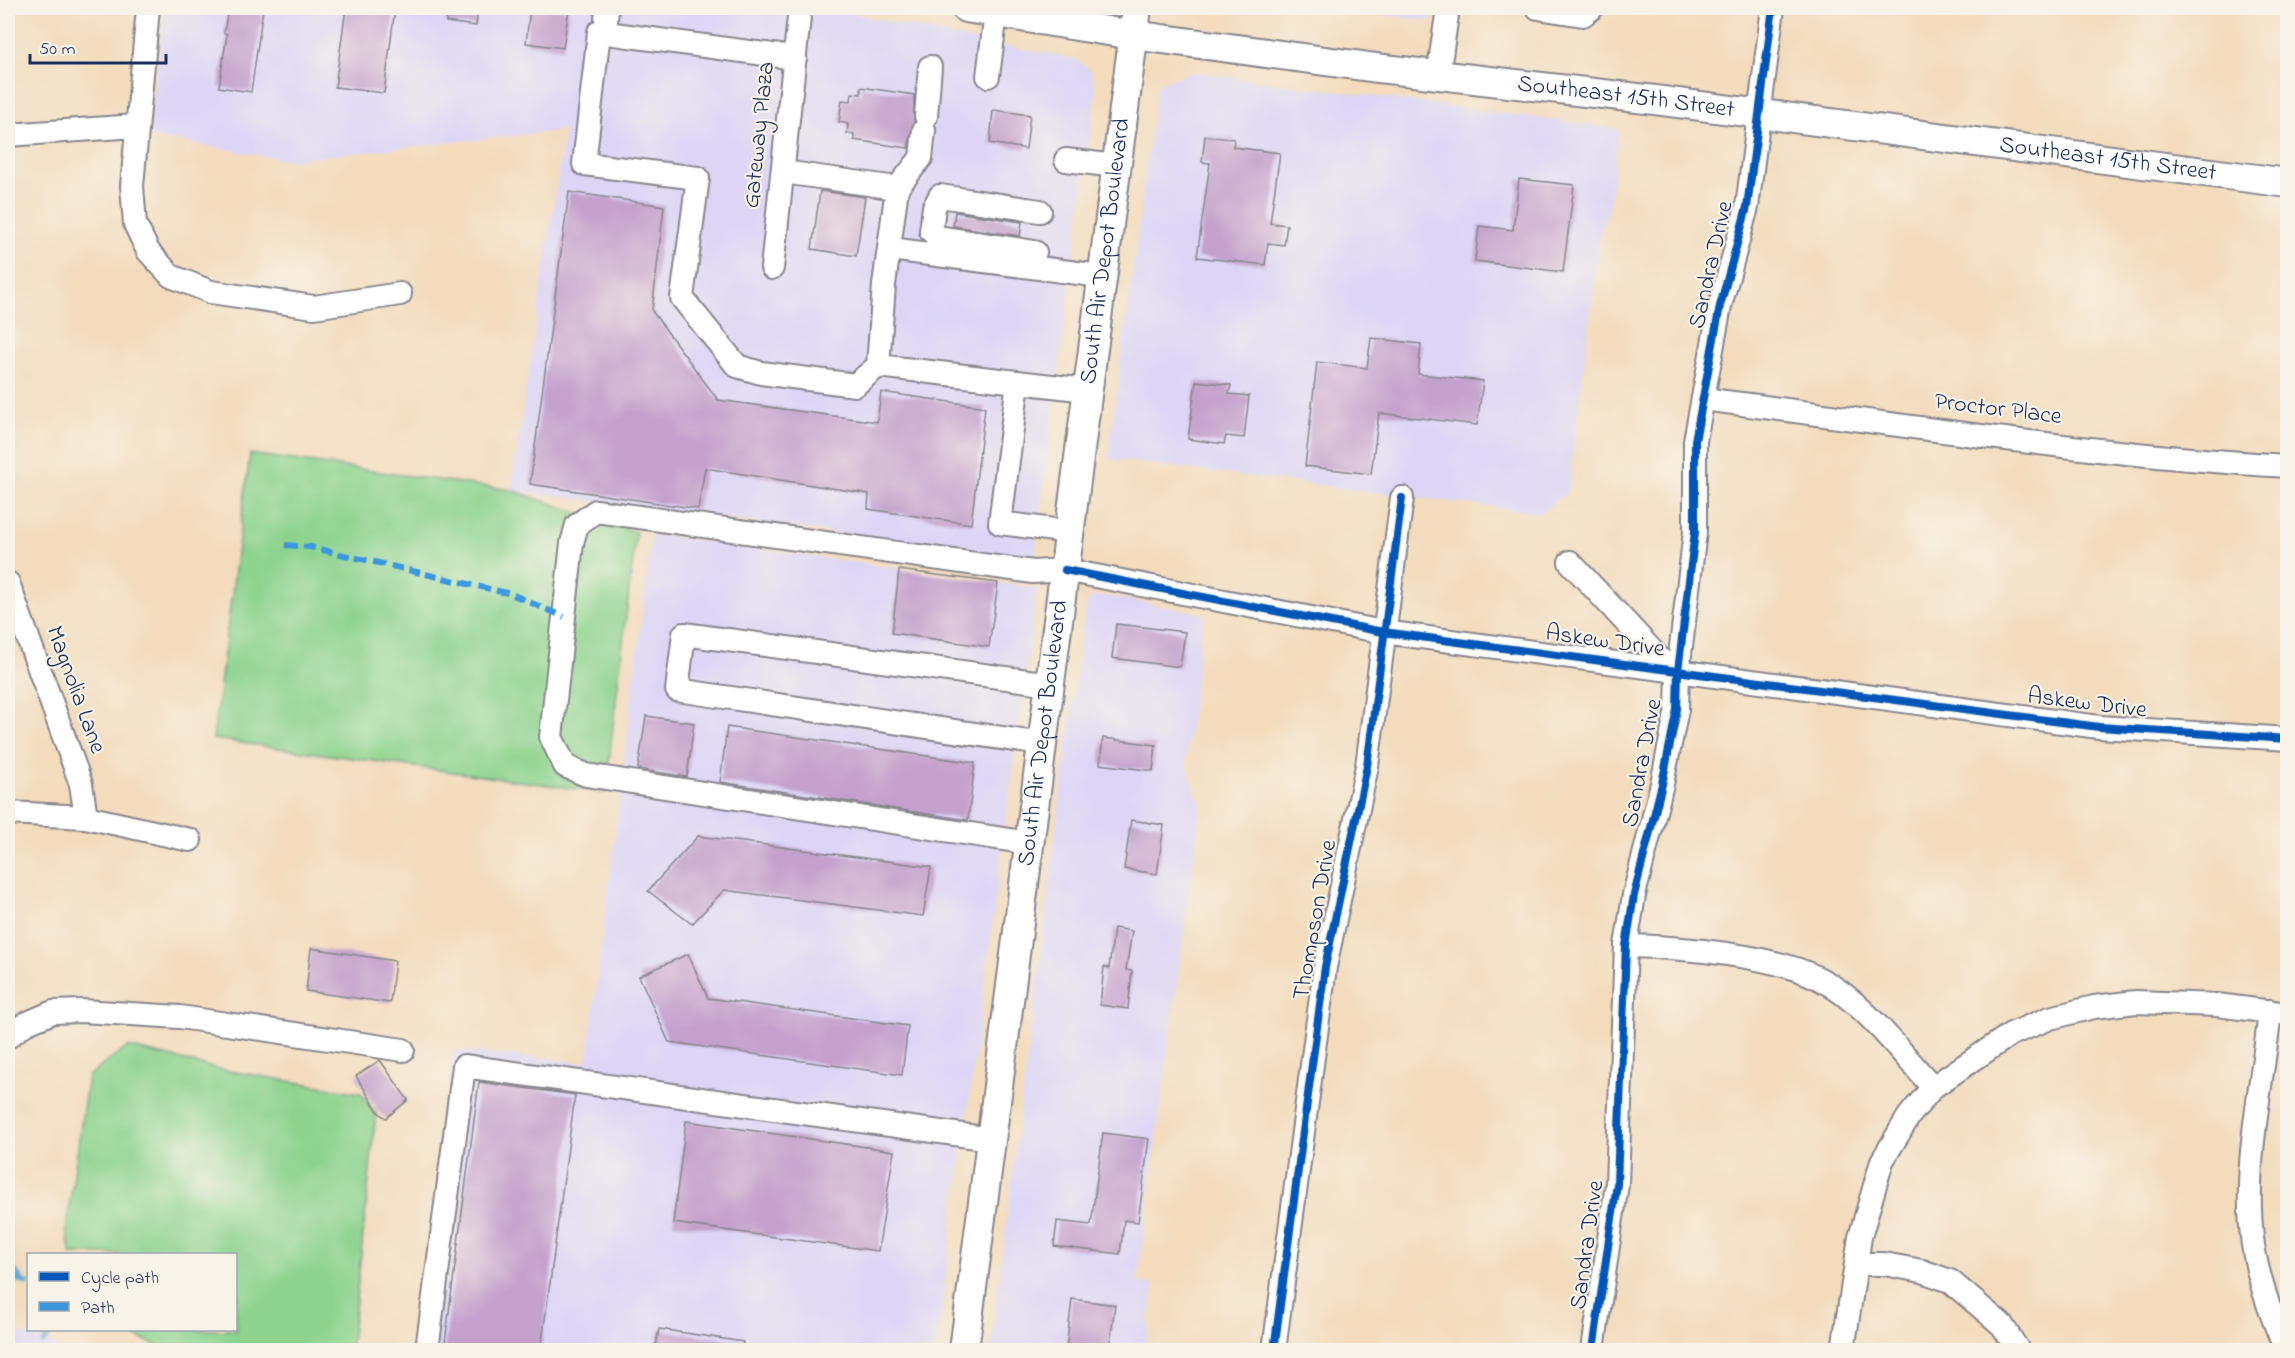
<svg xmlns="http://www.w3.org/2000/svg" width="2295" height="1358" font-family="'Indie Flower',sans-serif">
	<rect width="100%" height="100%" fill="#f7f3e8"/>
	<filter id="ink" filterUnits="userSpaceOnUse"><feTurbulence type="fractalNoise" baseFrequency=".0167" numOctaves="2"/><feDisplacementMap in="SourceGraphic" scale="12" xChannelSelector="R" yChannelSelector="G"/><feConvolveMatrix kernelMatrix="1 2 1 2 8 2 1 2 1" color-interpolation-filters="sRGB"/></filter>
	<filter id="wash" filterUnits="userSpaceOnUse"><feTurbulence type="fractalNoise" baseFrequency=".008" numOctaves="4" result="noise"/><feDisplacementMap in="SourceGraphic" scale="24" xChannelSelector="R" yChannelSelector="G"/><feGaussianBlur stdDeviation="1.35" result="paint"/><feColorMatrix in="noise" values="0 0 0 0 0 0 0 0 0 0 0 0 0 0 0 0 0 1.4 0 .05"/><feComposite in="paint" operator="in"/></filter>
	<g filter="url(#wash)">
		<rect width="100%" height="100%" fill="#f3dbbc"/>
		<g fill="#dcd5f6">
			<path d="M165 8H827L951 36 1076 59 1091 71 1096 91 1034 560 511 490 565 130 288 160 148 136Z"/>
			<path d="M1336 8H1433L1431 21Z"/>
			<path d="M1191 72 1619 129 1609 209 1601 229 1568 492 1541 513 1108 459 1157 85Z"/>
			<path d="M652 534 1037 588 936 1350H416L454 1050 587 1063Z"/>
			<path d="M1092 596 1115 597 1204 614 1185 763 1201 805 1137 1282 1154 1285 1145 1350H990L1081 637 1087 605Z"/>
			<path d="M8 1332 27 1335 66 1350H8Z"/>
		</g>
		<g fill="#8dd38e" stroke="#548176" stroke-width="1.5">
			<path d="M250 454 511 490 636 532 605 793 213 739Z"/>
			<path d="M128 1047 223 1070 361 1093 376 1114 351 1346 345 1350H169L119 1330H236V1254H71L66 1230 88 1076Z"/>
		</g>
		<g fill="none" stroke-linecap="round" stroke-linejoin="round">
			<g stroke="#5daad6" stroke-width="5">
				<path d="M8 1222 12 1266 22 1280"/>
				<path d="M8 1278 28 1283"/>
				<path d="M43 1343 53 1330"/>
			</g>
		</g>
		<g id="blocks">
			<g fill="#c4a1cc">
				<path d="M228 8 263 9 251 92 219 87 227 34 224 33Z"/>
				<path d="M346 8H395L384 93 335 87Z"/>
				<path d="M447 8H478L476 26 446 22Z"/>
				<path d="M530 8 569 9 563 48 526 43Z"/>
				<path d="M861 87 914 95V121L908 148 854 140V134L847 133 848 124 839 122 842 100 851 101 852 93 861 94Z"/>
				<path d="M993 110 1030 115 1026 149 990 143Z"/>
				<path d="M1205 136 1234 139 1233 147 1280 153 1270 223 1287 225 1284 245 1268 243 1265 265 1197 257 1210 163 1202 162Z"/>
				<path d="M1519 179 1574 185 1563 272 1475 261 1479 226 1513 230Z"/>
				<path d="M820 191 865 197 856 256 812 249Z"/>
				<path d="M569 192 664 206 652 311 718 400 877 422 881 392 985 407 971 524 868 509 869 494 705 468 698 509 530 484Z"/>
				<path d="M955 212 1022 222 1020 236 953 226Z"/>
				<path d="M1371 338 1421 344 1418 374 1483 381 1477 425 1379 413 1371 474 1305 466 1317 362 1367 368Z"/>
				<path d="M1196 381 1231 385 1229 394 1249 396 1244 438 1226 436 1224 444 1188 439Z"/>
				<path d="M899 570 998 583 989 647 892 633Z"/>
				<path d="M1116 624 1185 632 1180 667 1112 658Z"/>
				<path d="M646 716 694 723 687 777 638 769Z"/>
				<path d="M727 727 975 763 968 820 720 782Z"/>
				<path d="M1103 738 1156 745 1153 771 1100 764Z"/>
				<path d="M1131 820 1164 825 1157 874 1124 869Z"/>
				<path d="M698 836 931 867 923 916 724 890 692 924 648 891Z"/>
				<path d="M1114 928 1132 931 1126 970 1132 971 1128 1009 1100 1005 1104 967 1109 968Z"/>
				<path d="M311 948 395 961 390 1003 306 991Z"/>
				<path d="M688 954 708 998 908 1026 902 1075 669 1042 639 976Z"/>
				<path d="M380 1060 408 1100 386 1118 379 1113 356 1076Z"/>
				<path d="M479 1082 575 1095 541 1350H444Z"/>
				<path d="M686 1121 894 1151 878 1251 673 1223Z"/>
				<path d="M1103 1133 1149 1139 1138 1222 1124 1220 1120 1254 1054 1246 1057 1221 1091 1225Z"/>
				<path d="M1072 1299 1115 1305 1109 1350H1066Z"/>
				<path d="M659 1329 743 1342 742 1350H655Z"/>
			</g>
		</g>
	</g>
	<g filter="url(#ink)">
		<use href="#blocks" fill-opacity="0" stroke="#87858d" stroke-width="1.5"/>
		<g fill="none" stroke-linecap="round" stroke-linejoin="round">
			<g stroke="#87858d" stroke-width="26">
				<g id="minor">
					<path d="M148 8 132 186 135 224 148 251 171 276 211 292 314 307 400 294"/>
					<path d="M1538 8 1583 15 1592 8"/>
					<path d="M605 33 607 8"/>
					<path d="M795 58 599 32 584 164 698 178 682 298 737 366 761 373 855 385 878 366 1087 390"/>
					<path d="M988 76 996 13"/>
					<path d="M1438 76 1448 8"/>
					<path d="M926 116 930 67"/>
					<path d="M8 135 136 126"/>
					<path d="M1066 160 1116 166"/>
					<path d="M783 172 897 188"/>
					<path d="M890 249 1101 276"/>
					<path d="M1035 252 938 237 931 231 934 207 940 196 1040 211"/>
					<path d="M772 268 800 8"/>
					<path d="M878 366 884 285 897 188 921 158 924 130"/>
					<path d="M1018 382 1000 523 1069 532"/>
					<path d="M1703 399C1898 424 2092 455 2288 466"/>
					<path d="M1570 562 1670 670"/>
					<path d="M8 583 81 784 86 817"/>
					<path d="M1042 744 677 690 684 634 1050 684"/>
					<path d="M8 813 86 817 190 840"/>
					<path d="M1029 843 586 775 565 766 551 737 572 543 577 525 596 511 1033 572 1065 570 1383 632 2099 727 2288 739"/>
					<path d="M1626 946C1679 947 1775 955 1820 979 1863 1001 1900 1052 1933 1087"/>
					<path d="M2270 1011C2262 1088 2242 1169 2253 1245 2258 1278 2273 1320 2286 1350"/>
					<path d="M8 1037 25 1024 53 1012 82 1011 180 1017 403 1050"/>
					<path d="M1856 1264H1884L1922 1271 1950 1281 2002 1325 2018 1350"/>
					<path d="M427 1350 464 1066 991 1139"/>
					<path d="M1274 1350 1325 967 1367 766 1402 498"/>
					<path d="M1593 1350 1617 1184 1626 946 1634 895 1662 784 1677 709 1678 671 1695 532V441L1720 306 1747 207 1773 8"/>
					<path d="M1843 1350 1860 1237 1882 1161 1909 1116 1933 1087 2011 1034 2050 1018 2094 1007 2136 1002 2217 1005 2288 1014"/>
				</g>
			</g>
			<g stroke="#87858d" stroke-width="32">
				<g id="major">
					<path id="s1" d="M966 8 1133 35 1377 68 1655 100 2288 183"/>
					<path id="s2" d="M964 1350 1137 8"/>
				</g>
			</g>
			<use href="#minor" stroke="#fff" stroke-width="22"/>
			<use href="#major" stroke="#fff" stroke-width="28"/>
			<path stroke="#3a97de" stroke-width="6" stroke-dasharray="12 6" stroke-linecap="butt" d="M285 545 310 547 511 594 564 617"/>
			<g stroke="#f7f3e8" stroke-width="11">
				<g id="cycleway">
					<path d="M1065 570 1383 632 2099 727 2288 739"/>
					<path d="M1274 1350 1325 967 1367 766 1402 498"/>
					<path d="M1593 1350 1617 1184 1626 946 1634 895 1662 784 1677 709 1678 671 1695 532V441L1720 306 1747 207 1773 8"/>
				</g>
			</g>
			<use href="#cycleway" stroke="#0057b8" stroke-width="8"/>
		</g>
	</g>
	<g text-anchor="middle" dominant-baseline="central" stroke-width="4.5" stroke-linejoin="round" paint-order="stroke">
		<g font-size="24" fill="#1b2f5e" stroke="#f7f3e8">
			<text stroke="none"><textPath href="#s1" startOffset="666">Southeast 15th Street</textPath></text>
			<text transform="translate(760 135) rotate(-84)">Gateway Plaza</text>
			<text stroke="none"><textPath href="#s1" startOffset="1152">Southeast 15th Street</textPath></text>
			<text stroke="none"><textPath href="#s2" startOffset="1108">South Air Depot Boulevard</textPath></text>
			<text transform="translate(1712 265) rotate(-77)">Sandra Drive</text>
			<text transform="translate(1998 410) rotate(7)">Proctor Place</text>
			<text transform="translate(1605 642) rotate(8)">Askew Drive</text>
			<text transform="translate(75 690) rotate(70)">Magnolia Lane</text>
			<text transform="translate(2087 704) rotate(7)">Askew Drive</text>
			<text stroke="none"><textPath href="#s2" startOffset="622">South Air Depot Boulevard</textPath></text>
			<text transform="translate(1643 763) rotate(-79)">Sandra Drive</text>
			<text transform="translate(1316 920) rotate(-80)">Thompson Drive</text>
			<text transform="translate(1588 1245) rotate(-82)">Sandra Drive</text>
		</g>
	</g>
	<rect width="2295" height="1358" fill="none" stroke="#f7f3e8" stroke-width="30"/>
	<rect x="27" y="1253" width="210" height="78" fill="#f7f3e8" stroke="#9fa5b1" stroke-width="1.5"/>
	<rect x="39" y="1272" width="30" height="9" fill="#0057b8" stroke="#9fa5b1" stroke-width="1.5"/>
	<text x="81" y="1283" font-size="18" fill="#1b2f5e">Cycle path</text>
	<rect x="39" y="1302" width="30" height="9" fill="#3a97de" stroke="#9fa5b1" stroke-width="1.5"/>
	<text x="81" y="1313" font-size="18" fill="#1b2f5e">Path</text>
	<path d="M30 54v9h136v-9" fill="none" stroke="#1b2f5e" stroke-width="3"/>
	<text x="39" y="54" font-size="18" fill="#1b2f5e" stroke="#f7f3e8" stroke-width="4.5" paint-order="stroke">50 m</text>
</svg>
